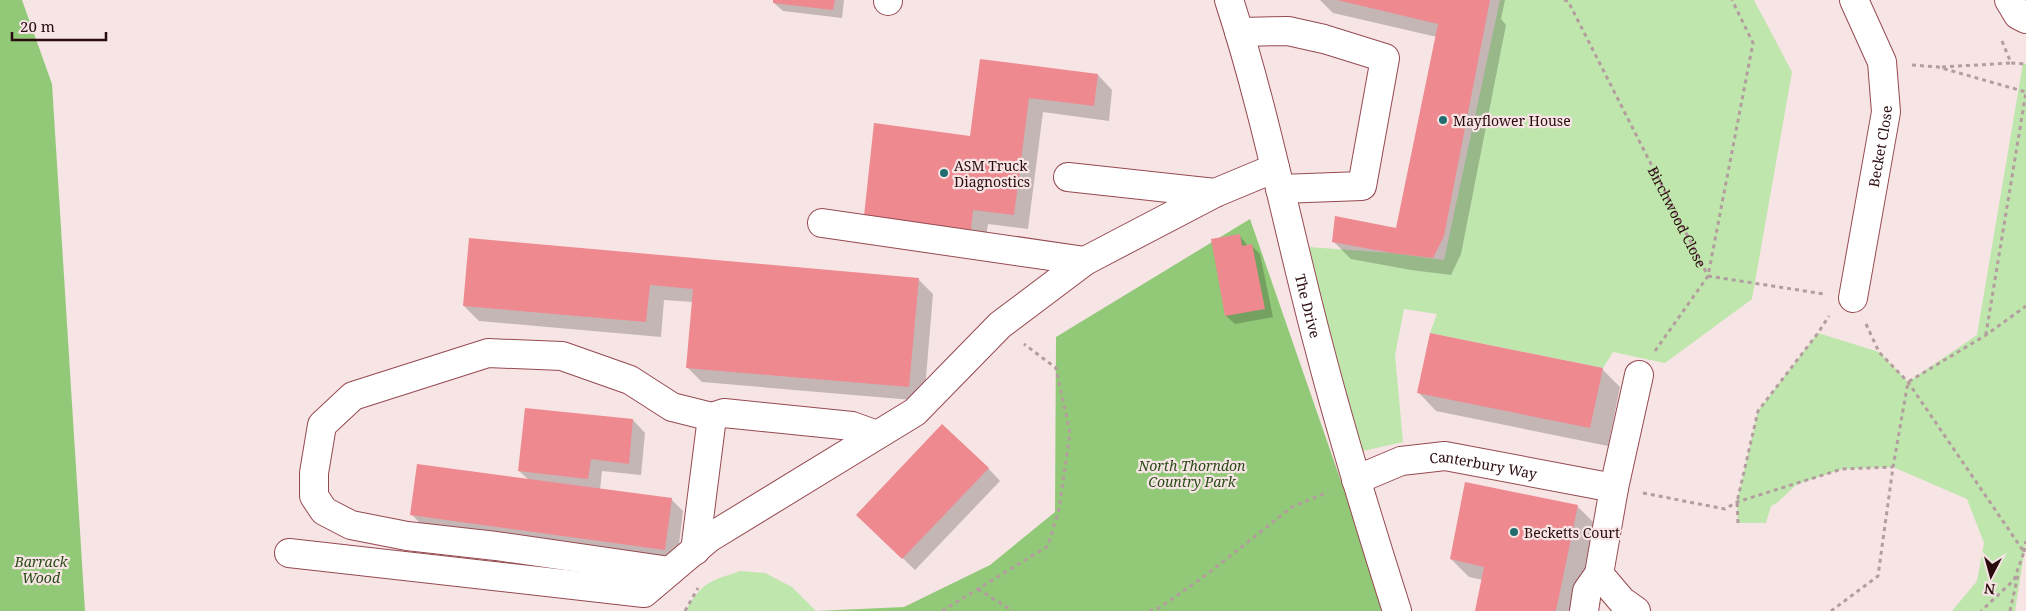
<svg xmlns="http://www.w3.org/2000/svg" width="2026" height="611" font-family="'Noto Serif',serif">
	<rect width="100%" height="100%" fill="#f7e4e4"/>
	<g fill="#bee6ad">
		<path d="M1500 0H1754L1792 72 1752 299 1665 363 1613 352 1603 368 1430 333 1437 314 1404 309 1395 355 1403 442 1349 454 1294 246 1392 253 1444 260Z"/>
		<path d="M2023 63 2026 64V541L2015 611H1952L1977 581 1984 543 1967 499 1893 467 1842 469 1797 484 1777 503 1771 506 1766 523H1738L1737 502 1758 411 1818 333 1879 352 1908 382 1977 335Z"/>
		<path d="M740 571 765 573 792 587 816 611H685C703 582 708 582 740 571Z"/>
	</g>
	<g fill="#92c979">
		<path d="M0 0H22L52 84 85 611H0Z"/>
		<path d="M1250 219 1386 611H816L904 607 990 565 1055 512 1056 337Z"/>
	</g>
	<g fill="#0003">
		<path d="M775 0H844L842 18 783 11 774 3Z"/>
		<path d="M1320 0H1505L1501 19 1506 25 1461 254 1451 275 1411 270 1351 259 1333 241 1397 229 1437 37 1333 13Z"/>
		<path d="M981 60 1098 75 1112 90 1109 121 1043 112 1028 229 988 224 985 244 880 230 971 137Z"/>
		<path d="M1239 235 1248 246H1252L1260 254 1273 317 1235 324 1226 316Z"/>
		<path d="M470 240 918 279 933 294 924 401 702 382 687 367 693 302 664 300 661 337 479 321 464 306Z"/>
		<path d="M1602 369 1620 387 1608 446 1436 411 1419 393Z"/>
		<path d="M526 409 633 420 645 433 641 475 602 471 600 490 671 499 683 511 677 561 424 527 412 515 529 480 519 471Z"/>
		<path d="M988 468 1000 481 915 570 870 527Z"/>
		<path d="M1577 506 1595 524 1577 611H1476L1483 580 1469 577 1451 559Z"/>
	</g>
	<g fill="#ee8990">
		<path d="M773 0H835L833 10 773 3Z"/>
		<path d="M1337 0H1490L1444 236 1433 258 1392 253 1332 242 1335 216 1396 228 1438 24Z"/>
		<path d="M980 59 1098 74 1094 106 1029 98 1014 215 973 210 971 230 864 216 874 123 970 136Z"/>
		<path d="M1240 234 1242 246 1252 244 1265 309 1225 316 1211 239Z"/>
		<path d="M469 238 919 278 909 387 686 368 693 289 650 285 646 322 463 306Z"/>
		<path d="M1430 333 1603 368 1590 428 1417 393Z"/>
		<path d="M525 408 633 419 629 464 591 459 588 479 518 471Z"/>
		<path d="M942 424 989 468 902 559 856 515Z"/>
		<path d="M417 464 672 498 665 550 410 515Z"/>
		<path d="M1465 482 1578 505 1556 611H1475L1484 567 1450 559Z"/>
	</g>
	<g fill="none" stroke-linecap="round" stroke-linejoin="round">
		<g stroke="#954a50" stroke-width="30">
			<g id="minor">
				<path id="s2" d="M1229 0C1266 113 1288 231 1319 347 1342 436 1369 523 1397 611"/>
				<path d="M2009 0 2018 15 2026 19"/>
				<path d="M888 1V0"/>
				<path d="M1239 32 1288 31 1324 39 1385 58 1362 186 1280 189"/>
				<path d="M1068 177 1215 193"/>
				<path d="M822 223 1085 261"/>
				<path id="s3" d="M1853 298 1886 112 1882 62 1854 0"/>
				<path id="s4" d="M1356 480 1401 461 1445 456 1614 488"/>
				<path d="M695 551 712 417 724 413 852 426 877 435"/>
				<path d="M289 553 644 593 709 538 915 412 1000 325 1085 261 1215 193 1275 168"/>
				<path d="M670 571 496 546 407 536 351 525 324 511 314 496V473L322 425 353 396 488 353 562 356 630 380 672 407 712 417"/>
				<path d="M1584 611 1587 591 1599 574"/>
				<path d="M1636 611 1622 601 1599 574 1614 488 1639 375"/>
			</g>
		</g>
		<g stroke="#b49d9e" stroke-width="3" stroke-dasharray="4 4" stroke-linecap="butt">
			<path id="s1" d="M1564 0 1568 1 1708 276"/>
			<path d="M2002 41 2011 63 2026 64"/>
			<path d="M1912 65 1938 67 2026 92 1986 334"/>
			<path d="M1942 67 2011 63"/>
			<path d="M1708 276 1824 294"/>
			<path d="M1866 324 1879 352 1908 382 2024 552 2014 580 1981 611"/>
			<path d="M1655 351 1708 276 1753 43 1732 0"/>
			<path d="M1643 493 1725 509 1737 502 1842 469 1893 467"/>
			<path d="M1738 523 1737 502 1758 411 1818 333 1829 316"/>
			<path d="M2024 552 2026 541"/>
			<path d="M978 589 1013 611"/>
			<path d="M685 611 698 588"/>
			<path d="M942 611 1048 546 1059 509 1070 433 1056 368 1024 344"/>
			<path d="M1149 611 1159 608 1206 575 1292 507 1328 492"/>
			<path d="M1831 611 1878 576 1893 467 1908 382 1986 335 2026 306"/>
			<path d="M2010 611 2018 575"/>
		</g>
		<use href="#minor" stroke="#fff" stroke-width="28"/>
	</g>
	<g fill="#226e6f" stroke="#f7e4e4" stroke-width="2">
		<circle cx="1443" cy="120" r="5"/>
		<circle cx="944" cy="173" r="5"/>
		<circle cx="1514" cy="532" r="5"/>
	</g>
	<g text-anchor="middle" dominant-baseline="central" stroke-width="4.5" stroke-linejoin="round" paint-order="stroke">
		<g font-size="14" fill="#2a0b0e" stroke="#f7e4e4" text-anchor="start">
			<text x="1453" y="120">Mayflower House</text>
			<text x="954" y="165">ASM Truck<tspan x="954" dy="16">Diagnostics</tspan></text>
			<text x="1524" y="532">Becketts Court</text>
		</g>
		<g font-size="14" fill="#2a0b0e" stroke="#f7e4e4">
			<text stroke="none"><textPath href="#s3" startOffset="154">Becket Close</textPath></text>
			<text stroke="none"><textPath href="#s1" startOffset="246">Birchwood Close</textPath></text>
			<text stroke="none"><textPath href="#s2" startOffset="316">The Drive</textPath></text>
			<text stroke="none"><textPath href="#s4" startOffset="132">Canterbury Way</textPath></text>
		</g>
		<g font-size="14" font-style="italic" fill="#284b15" stroke="#f7e4e4">
			<text x="1192" y="465">North Thorndon<tspan x="1192" dy="16">Country Park</tspan></text>
			<text x="41" y="561">Barrack<tspan x="41" dy="16">Wood</tspan></text>
		</g>
	</g>
	<g transform="translate(1991 576) rotate(186)" stroke="#f7e4e4" stroke-width="4" paint-order="stroke">
	<path d="M0-4L9 19L0 12L-9 19Z" fill="#2a0b0e"/>
	<text y="-8" font-size="14" font-weight="bold" text-anchor="middle" fill="#2a0b0e">N</text>
	</g>
	<path d="M12 32v8h94v-8" fill="none" stroke="#2a0b0e" stroke-width="2.5"/>
	<text x="20" y="32" font-size="15" fill="#2a0b0e" stroke="#f7e4e4" stroke-width="4" paint-order="stroke">20 m</text>
</svg>
